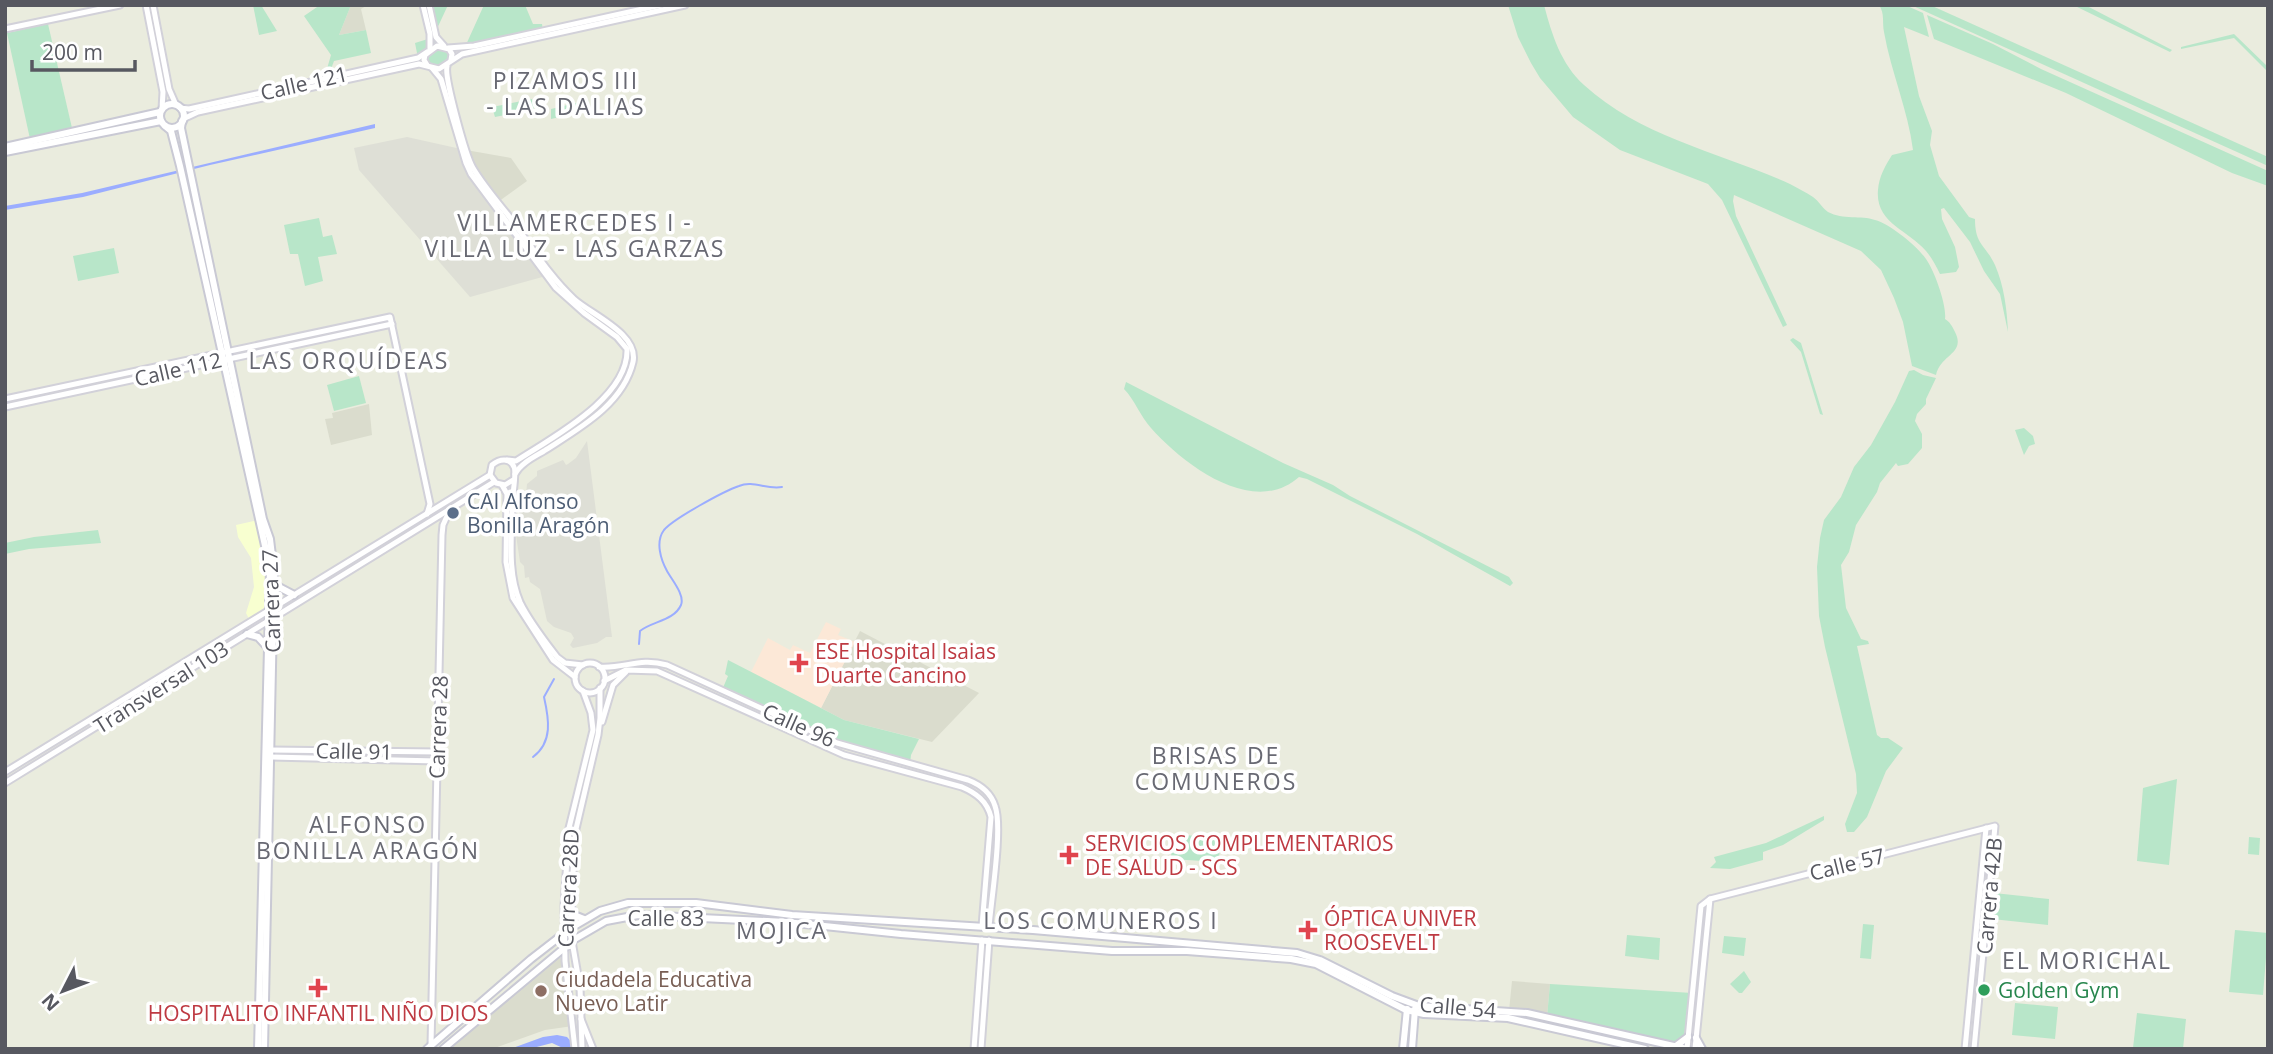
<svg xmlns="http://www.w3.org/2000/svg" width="2273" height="1054" font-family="'Open Sans',sans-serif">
	<rect width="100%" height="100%" fill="#eaecde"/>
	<path fill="#f8ffd0" d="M258 520 267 552 269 609 250 621 246 613 254 587 251 558 238 537 236 525Z"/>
	<g fill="#dedfd6">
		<path d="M407 137 461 149 546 276 470 297 359 170 354 148Z"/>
		<path d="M587 441 612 637H606L597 643 573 648 570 645 574 638 571 633 554 627 547 621 540 589 530 582 529 577 525 578 524 566 520 562 516 535 521 534 518 496 526 495 527 484 537 476V471L563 460 566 465 568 464 576 458Z"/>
	</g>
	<g fill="#dadccd">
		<path d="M351 5H368L361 9 366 30 339 35Z"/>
		<path d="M466 150 511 158 527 181 498 202 473 168Z"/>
		<path d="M369 404 372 435 331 445 325 419 333 418 332 413Z"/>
		<path d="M860 631 979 693 932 742 844 720 821 708Z"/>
		<path d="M557 957 563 959 573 1026 545 1030 492 1049H443Z"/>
		<path d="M1512 981 1550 984 1547 1017 1509 1011Z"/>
	</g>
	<path fill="#fce8d7" d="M826 622 841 629 838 635 855 642 821 708 751 672 768 638 790 650 793 645 810 653Z"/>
	<g fill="#b8e6c9">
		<path d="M253 5H261L277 31 259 35Z"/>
		<path d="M320 5H351L339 35 366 30 371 53 334 61 331 69 333 77 324 79 331 55 304 16Z"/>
		<path d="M423 5H448L435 33 453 56 444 68 429 67 424 58H418L415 43 431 38Z"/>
		<path d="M484 5H525L533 24H542L543 31 465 47Z"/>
		<path d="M1508 5H1544C1552 35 1561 64 1584 85 1642 138 1720 152 1790 184 1797 188 1806 192 1813 197 1819 201 1822 208 1828 212 1843 220 1861 215 1875 220 1890 224 1917 246 1926 259 1934 270 1947 305 1945 319 1950 322 1952 326 1955 332 1966 354 1941 354 1936 375L1912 366 1903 322 1894 298 1881 270 1861 251 1734 195 1733 201 1736 216 1787 325 1783 327 1722 200 1708 184 1620 150 1573 117 1540 78 1531 63 1518 37Z"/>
		<path d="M1879 5H1905L1923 13 1929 37 1904 27 1919 96 1932 131 1930 145 1939 176 1969 217 1975 219C1975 245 1985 244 1995 265 2004 286 2007 309 2008 332L2000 294 1984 271 1970 242 1944 208 1941 209 1942 219 1955 247 1959 267 1956 272 1940 274C1936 266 1932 258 1926 251 1908 230 1875 223 1878 190 1879 177 1885 166 1892 155L1913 150C1908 110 1891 72 1884 32 1882 22 1885 14 1879 5Z"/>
		<path d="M1911 5H1930L2268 157V166Z"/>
		<path d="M2073 5H2085L2172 50 2170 52Z"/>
		<path d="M1927 15 1993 44 2041 69 2268 171V186L2232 173 2066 93 1934 39Z"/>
		<path d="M48 24 72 128 30 139 7 33Z"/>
		<path d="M2234 34 2268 67V72L2234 38 2181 49V47Z"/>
		<path d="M532 99 534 109 495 117 492 107Z"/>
		<path d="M588 100 591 110 551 119V109Z"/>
		<path d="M319 218 323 237 332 235 337 254 318 257 323 281 305 286 298 254H290L284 225Z"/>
		<path d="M114 248 119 273 78 281 73 256Z"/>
		<path d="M1793 338 1801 343 1823 415 1820 414 1801 352 1790 340Z"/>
		<path d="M1914 370 1923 375 1936 378 1926 399V404L1917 414 1915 421 1922 434V448L1908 464 1898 466 1896 463 1880 483 1877 492 1856 525 1849 552 1841 565 1846 608 1861 639 1868 641 1869 644 1857 646 1877 735 1881 738H1888L1903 748 1886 771 1867 817 1854 832H1847L1845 824 1857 793 1856 774 1825 647 1819 616 1817 567 1820 538 1824 520 1841 497 1854 467 1871 445 1895 402 1909 371Z"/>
		<path d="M359 376 366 403 334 411 327 385Z"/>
		<path d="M1126 382 1283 463 1333 485 1350 496 1509 577 1513 583 1510 586 1417 534 1307 479 1299 477C1253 518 1183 464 1151 428 1141 417 1134 399 1124 389Z"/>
		<path d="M2024 428 2033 436 2035 444 2029 446 2024 455 2015 430Z"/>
		<path d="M98 530 101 543 29 549 5 554V543L34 537Z"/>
		<path d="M728 660 844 720 919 739 911 755 910 764 837 743 722 690 728 676 725 674Z"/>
		<path d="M2177 779 2169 865 2137 861 2143 788Z"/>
		<path d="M1824 816V820L1783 845 1763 852V860L1730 869 1710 868 1716 862 1714 857 1766 843Z"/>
		<path d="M1172 834 1220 838 1219 862 1171 859Z"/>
		<path d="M2249 837 2260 838 2259 855 2248 854Z"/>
		<path d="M1994 893 2049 899 2048 925 1992 919Z"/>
		<path d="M1863 924 1874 925 1871 959 1860 958Z"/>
		<path d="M2235 930 2268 933 2263 995 2229 992Z"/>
		<path d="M1627 935 1660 938 1659 960 1625 956Z"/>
		<path d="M1724 936 1746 938 1744 956 1722 953Z"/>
		<path d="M1744 971 1751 982 1742 993H1739L1730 984Z"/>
		<path d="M1550 984 1692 993 1688 1037 1680 1044 1547 1017Z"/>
		<path d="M2015 1003 2058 1007 2055 1039 2012 1035Z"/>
		<path d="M2137 1013 2186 1019 2183 1049 2133 1048Z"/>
	</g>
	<g fill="#9badff">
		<path d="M375 124V128L210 165 83 197 5 210V206L82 193Z"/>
		<path d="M557 1035 567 1037 578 1049H565L552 1043 529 1049H510L543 1037Z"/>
	</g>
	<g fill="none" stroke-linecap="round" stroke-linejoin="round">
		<g stroke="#9badff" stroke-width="2">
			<path d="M639 644 640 631C652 621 674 621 681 605 685 595 672 580 667 571 661 560 655 542 664 530 673 519 724 491 739 486 753 480 767 490 782 487"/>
			<path d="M533 757C553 742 549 719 544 697L554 679"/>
		</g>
		<g stroke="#d2d1d9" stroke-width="9">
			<g id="tertiary">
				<path d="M146 5 163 92 162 109"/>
				<path d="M153 5 169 89 176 105"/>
				<path d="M423 5 430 34V49"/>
				<path d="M429 5 436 37 444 46"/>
				<path d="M5 29 120 5"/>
				<path d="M448 48 474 46 661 5"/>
				<path d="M427 65 424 60 425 55 437 46 449 49 452 54 451 60"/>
				<path d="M447 66C444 77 466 157 473 168 483 185 496 200 508 215 530 244 548 275 574 299 592 315 639 334 633 362 623 405 578 429 544 451 534 457 521 463 515 474"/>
				<path d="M432 68 441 79 466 163 471 174 556 288 584 313 617 337 627 349C629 398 551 438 516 461L507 460"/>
				<path d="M180 108 189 109 418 58 427 52"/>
				<path d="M183 119 198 112 419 64 439 69 462 54 685 5"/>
				<path d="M5 399 390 317 430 504 427 514"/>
				<path d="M5 407 392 324"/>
				<path d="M513 480 505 485 496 483 490 475 492 465C499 459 510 457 514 467 517 473 512 496 512 505 512 536 507 572 520 602 529 621 544 640 557 657L565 663 583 665"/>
				<path d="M502 485 507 494 506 562 513 598 553 660 575 677"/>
				<circle cx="590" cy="678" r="15"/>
				<path d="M599 667C625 669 639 657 667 665L837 743 968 780C981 785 991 793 995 806 1003 827 991 901 989 927"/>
				<path d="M604 681 626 670 657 671 844 755 962 787C976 793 987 801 991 817L982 926"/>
				<path d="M602 722 613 685 626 672"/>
				<path d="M271 750 438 752"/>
				<path d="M271 757 437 761"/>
				<path d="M5 772 490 475"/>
				<path d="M5 783 494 482"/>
				<path d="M581 1019 593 1049"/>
				<path d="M431 1045 442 535 443 525 448 514"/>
				<path d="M575 1049 565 961 564 906 569 828 593 730 591 713 583 691"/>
				<path d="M582 1049 580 987 572 941 571 902 576 829 598 735 600 718V688"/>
				<path d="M974 1049 982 940"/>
				<path d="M981 1049 989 940"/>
				<path d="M1687 1049 1701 906 1710 899 1995 826 1974 1049"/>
				<path d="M1695 1049 1710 899"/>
				<path d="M1965 1049 1986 828"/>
			</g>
		</g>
		<g stroke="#c9c9d4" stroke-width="10">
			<g id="secondary">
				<circle cx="172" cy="116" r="12"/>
				<path d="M182 121 181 128 263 519 270 539 274 572 264 1049"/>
				<path d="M165 126 171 131 180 166 270 568 258 1049"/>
				<path d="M5 147 160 112"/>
				<path d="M5 152 161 121"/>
				<path d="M275 585 294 595"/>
				<path d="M247 634 258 637 268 648"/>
				<path d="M571 907 574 915 584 919"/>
				<path d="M1696 1038 1702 1049"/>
				<path d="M1676 1046 1688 1037"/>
				<path d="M427 1049 531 959 571 928 600 911 628 903H696L792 915 1033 930 1297 953 1320 960 1392 996 1419 1006 1527 1013 1687 1049"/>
				<path d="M443 1049 575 939 606 921 638 915 786 922 901 934 1112 951H1187L1291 959 1316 964 1406 1010 1424 1014 1508 1018 1645 1049"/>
				<path d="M1403 1049 1407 1009"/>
				<path d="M1412 1049 1415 1009"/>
			</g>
		</g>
		<use href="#tertiary" stroke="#fff" stroke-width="5"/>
		<use href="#secondary" stroke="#fff" stroke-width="6"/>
	</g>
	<circle fill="#5c6f8a" stroke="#fff" stroke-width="2.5" cx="453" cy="513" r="7"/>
	<g fill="#e0444e" stroke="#fff" stroke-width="2.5">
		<path d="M795.5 652.5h7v7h7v7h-7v7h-7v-7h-7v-7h7z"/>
		<path d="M1065.5 844.5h7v7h7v7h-7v7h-7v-7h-7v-7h7z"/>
		<path d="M1304.5 919.5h7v7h7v7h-7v7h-7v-7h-7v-7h7z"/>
		<path d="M314.5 977.5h7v7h7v7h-7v7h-7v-7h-7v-7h7z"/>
	</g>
	<circle fill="#2e9e5b" stroke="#fff" stroke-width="2.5" cx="1984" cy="990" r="7"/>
	<circle fill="#8d6e63" stroke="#fff" stroke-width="2.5" cx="541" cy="991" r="7"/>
	<g text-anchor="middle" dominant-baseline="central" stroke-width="7" stroke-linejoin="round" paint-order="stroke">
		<g font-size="21" fill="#575860" stroke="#fff">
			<text transform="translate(304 83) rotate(-13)">Calle 121</text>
			<text transform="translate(178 369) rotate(-13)">Calle 112</text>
			<text transform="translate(271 601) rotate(-92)">Carrera 27</text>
			<text transform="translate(161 687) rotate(-32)">Transversal 103</text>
			<text transform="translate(799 725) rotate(24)">Calle 96</text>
			<text transform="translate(438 727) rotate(-88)">Carrera 28</text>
			<text transform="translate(354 751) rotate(1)">Calle 91</text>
			<text transform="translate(1847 864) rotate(-14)">Calle 57</text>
			<text transform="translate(568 888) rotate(-87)">Carrera 28D</text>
			<text transform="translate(1989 896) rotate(-85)">Carrera 42B</text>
			<text x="666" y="918">Calle 83</text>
			<text transform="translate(1458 1007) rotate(5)">Calle 54</text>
		</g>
		<g font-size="21" fill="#4e5e75" stroke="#fff" text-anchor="start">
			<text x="467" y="501">CAI Alfonso<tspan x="467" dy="24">Bonilla Aragón</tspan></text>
		</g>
		<g font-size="21" fill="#be3a42" stroke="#fff" text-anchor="start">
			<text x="815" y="651">ESE Hospital Isaias<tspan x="815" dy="24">Duarte Cancino</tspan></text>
			<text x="1085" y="843">SERVICIOS COMPLEMENTARIOS<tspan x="1085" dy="24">DE SALUD - SCS</tspan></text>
			<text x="1324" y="918">ÓPTICA UNIVER<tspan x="1324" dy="24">ROOSEVELT</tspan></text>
			<text x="318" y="1013" text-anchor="middle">HOSPITALITO INFANTIL NIÑO DIOS</text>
		</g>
		<g font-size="21" fill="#785e54" stroke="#fff" text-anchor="start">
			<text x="555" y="979">Ciudadela Educativa<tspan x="555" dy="24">Nuevo Latir</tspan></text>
		</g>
		<g font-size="21" fill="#27864d" stroke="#fff" text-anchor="start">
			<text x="1998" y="990">Golden Gym</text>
		</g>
		<g font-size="23" letter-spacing="2" fill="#686973" stroke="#fff">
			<text x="566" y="80">PIZAMOS III<tspan x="566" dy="26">- LAS DALIAS</tspan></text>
			<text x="575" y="222">VILLAMERCEDES I -<tspan x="575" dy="26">VILLA LUZ - LAS GARZAS</tspan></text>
			<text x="349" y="360">LAS ORQUÍDEAS</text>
			<text x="1216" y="755">BRISAS DE<tspan x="1216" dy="26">COMUNEROS</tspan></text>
			<text x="368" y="824">ALFONSO<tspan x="368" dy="26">BONILLA ARAGÓN</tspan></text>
			<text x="1101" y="920">LOS COMUNEROS I</text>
			<text x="782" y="930">MOJICA</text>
			<text x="2087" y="960">EL MORICHAL</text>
		</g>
	</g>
	<rect width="2273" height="1054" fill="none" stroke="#575860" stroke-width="14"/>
	<g transform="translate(63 991) rotate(228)" stroke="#ffffff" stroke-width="5" paint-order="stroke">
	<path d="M0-5L12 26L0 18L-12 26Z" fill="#575860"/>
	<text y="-10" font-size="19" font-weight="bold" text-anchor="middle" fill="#575860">N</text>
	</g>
	<path d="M32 60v10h103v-10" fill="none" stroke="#575860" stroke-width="3.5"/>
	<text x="42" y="60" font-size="21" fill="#575860" stroke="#ffffff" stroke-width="5" paint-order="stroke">200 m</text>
</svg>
